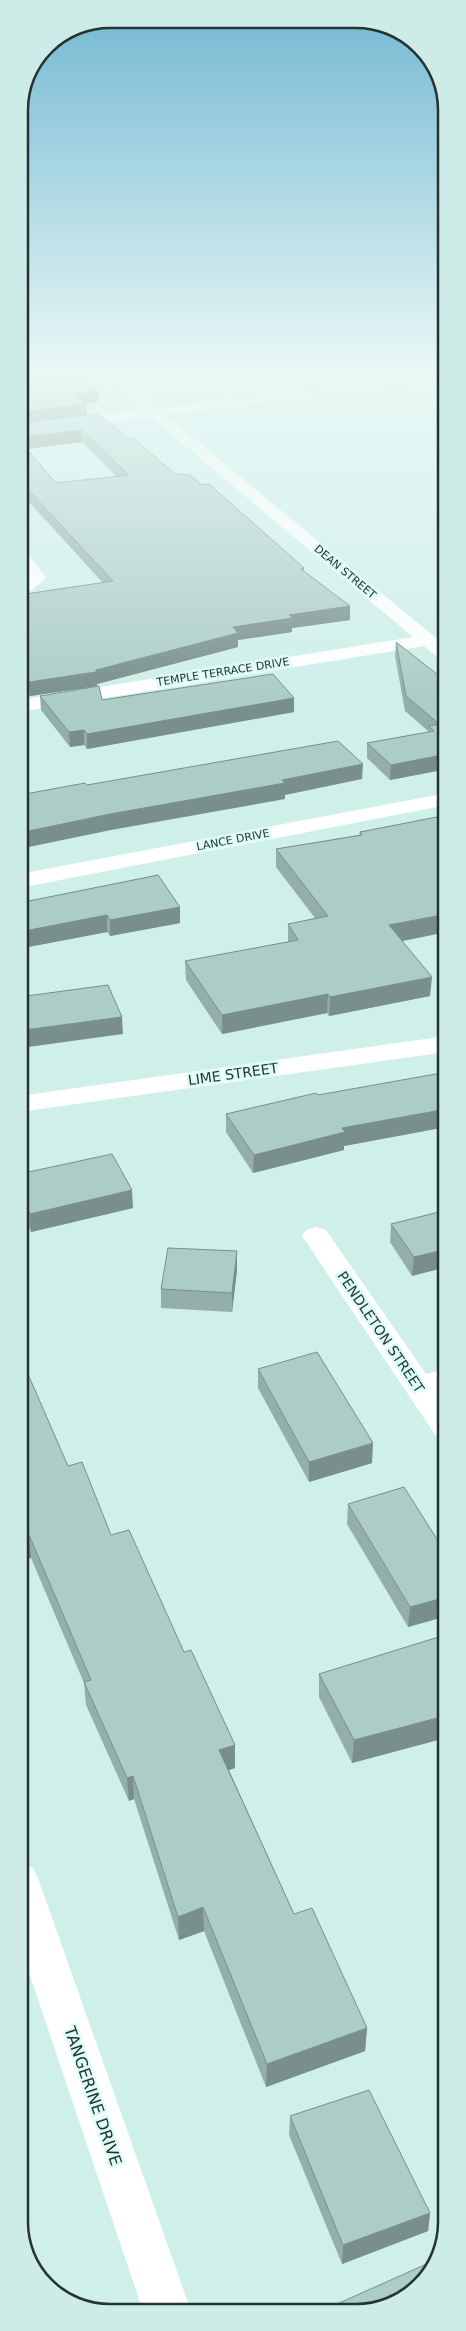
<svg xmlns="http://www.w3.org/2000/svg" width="466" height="2331" font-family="'DejaVu Sans',sans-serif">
	<rect width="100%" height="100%" fill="#cfefe9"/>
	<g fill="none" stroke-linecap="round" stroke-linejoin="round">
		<g fill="#fff" fill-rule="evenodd">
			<path d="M100 373H114L157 408 447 373V381L165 415 447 647V661L441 660 424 646 19 712V700L413 637 151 417 19 433V425L142 410Z"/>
			<path d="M19 548 25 550 46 578 32 590 19 592V582L29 577 19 564Z"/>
			<path d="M447 793V805L19 888V874Z"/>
			<path d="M447 1036V1052L19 1112V1096Z"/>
			<path d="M316 1227 326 1230 426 1374 447 1368V1390L439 1392 447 1403V1439L436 1436 302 1236 306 1230Z"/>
			<path d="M19 1863 33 1868 39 1881 191 2311H143L19 1943Z"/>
		</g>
	</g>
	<g fill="#94afaa" fill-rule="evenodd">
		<path d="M19 373 98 402 86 403 87 415 19 423 21 386 19 384Z"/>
		<path d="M98 414 128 438 175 474 304 568V571L350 606V620L292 628V632L238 640V647L97 684V686L30 696 19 682V595L103 583 19 491V423ZM82 442 117 477 56 483 27 449Z"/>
		<path d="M396 642 447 682V769L390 780 367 758V743L428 732V731L405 711 395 656Z"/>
		<path d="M40 696 102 700 294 712 87 749 84 745 70 747 41 710Z"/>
		<path d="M447 815 402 941 430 996 329 1016 327 1013 222 1034 186 980 185 961 288 942V924L315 918 276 867V849L359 835 360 832Z"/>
		<path d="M19 903 180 907V923L110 936 107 932 23 948V952L19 953Z"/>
		<path d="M318 1095 446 1127 344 1146V1150L253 1173 226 1132V1114Z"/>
		<path d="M19 1174 133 1208 31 1232 19 1204Z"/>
		<path d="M447 1210 412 1276 390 1242 391 1224Z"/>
		<path d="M237 1270 232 1312 161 1308V1289Z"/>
		<path d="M19 1367 68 1466 111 1535 235 1768 229 1770 294 1914 367 2028 365 2051 266 2087 204 1931 179 1940 134 1799 129 1801 86 1705 84 1683 31 1558 23 1560 19 1550Z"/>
		<path d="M258 1369 372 1463 309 1482 258 1388Z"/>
		<path d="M348 1504 447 1555V1616L408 1627 347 1524Z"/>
		<path d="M447 1638V1757L438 1740 352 1763 319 1697V1674Z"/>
		<path d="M290 2116 430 2213 428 2231 342 2264 289 2135Z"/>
	</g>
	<g fill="#788f8b">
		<path d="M98 391V402L75 405 74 394Z"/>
		<path d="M86 404 87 415 19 423V412Z"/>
		<path d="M81 430 82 442 19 450V438Z"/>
		<path d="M350 606V620L292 628V632L238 640V647L97 684V686L30 696 29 682 96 670 233 627 289 615Z"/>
		<path d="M294 698V712L87 749V734Z"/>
		<path d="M84 730V745L70 747 69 732Z"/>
		<path d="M447 754V769L390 780 391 765Z"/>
		<path d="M363 764 362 779 285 795V799L111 830 19 849V833L110 814Z"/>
		<path d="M180 907V923L110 936V920Z"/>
		<path d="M447 914V932L388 944 389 925Z"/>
		<path d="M107 915V932L23 948V952L19 953V932Z"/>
		<path d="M432 977 430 996 329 1016 330 997Z"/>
		<path d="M328 994 327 1013 222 1034V1015Z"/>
		<path d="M122 1017 123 1034 28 1047 29 1059 19 1060V1042L24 1030Z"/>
		<path d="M447 1103 446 1127 344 1146V1150L253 1173 254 1155 342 1128Z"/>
		<path d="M132 1190 133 1208 31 1232 30 1214Z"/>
		<path d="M447 1249V1267L412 1276 414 1257Z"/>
		<path d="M237 1251V1270L232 1312V1293Z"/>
		<path d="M373 1443 372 1463 309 1482V1462Z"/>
		<path d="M29 1535 31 1558 23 1560 21 1537Z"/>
		<path d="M447 1597V1616L408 1627 410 1607Z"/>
		<path d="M441 1717 438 1740 352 1763 354 1740Z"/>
		<path d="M235 1745V1768L220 1773 219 1750Z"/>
		<path d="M133 1776 134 1799 129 1801 127 1778Z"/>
		<path d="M203 1907 204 1931 179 1940 178 1917Z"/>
		<path d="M367 2028 365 2051 266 2087 267 2064Z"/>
		<path d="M430 2213 428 2231 342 2264 343 2245Z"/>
	</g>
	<g fill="#acccc6" stroke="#788f8b">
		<path d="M19 373H75L98 391 74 394 86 404 19 412V386L32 385 19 374Z"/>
		<path d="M98 414 128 438H133L175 474 190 475 202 485 209 484 304 568 301 569 350 606 289 615 293 618 233 627 238 633 96 670V672L29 682 19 669V595L113 581 19 480V440L56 483 129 475 81 430 19 438V423Z"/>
		<path d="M396 642 447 682V754L391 765 367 743 434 731 429 726 439 724 406 696Z"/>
		<path d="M273 674 294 698 87 734 84 730 69 732 40 696 99 686 102 700Z"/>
		<path d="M338 741 363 764 282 780 285 783 110 814 19 833V799H23L20 795 85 783 87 785Z"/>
		<path d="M447 815V914L389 925 432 977 330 997 328 994 222 1015 185 961 298 940 288 924 328 916 276 849 362 835 360 832Z"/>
		<path d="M158 875 180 907 110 920 107 915 19 932 22 935 19 936V903Z"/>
		<path d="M108 985 122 1017 24 1030 27 1041 19 1042V997Z"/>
		<path d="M447 1072V1103L444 1104 447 1107V1109L342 1128 345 1132 254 1155 226 1114 316 1093 318 1095Z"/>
		<path d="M112 1154 132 1190 30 1214 19 1189V1174Z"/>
		<path d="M447 1210V1249L414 1257 391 1224Z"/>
		<path d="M168 1248 237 1251 232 1293 161 1289Z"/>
		<path d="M317 1352 373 1443 309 1462 258 1369Z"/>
		<path d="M24 1365 68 1466 82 1462 111 1535 129 1530 184 1652 191 1650 235 1745 219 1750 294 1914 312 1908 367 2028 267 2064 203 1907 178 1917 133 1776 127 1778 84 1682 91 1680 29 1535 21 1537 19 1533V1367Z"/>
		<path d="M404 1487 447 1555V1597L410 1607 348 1504Z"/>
		<path d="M445 1635 447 1638V1730L441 1717 354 1740 319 1674Z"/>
		<path d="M369 2090 430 2213 343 2245 290 2116Z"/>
		<path d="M431 2262 421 2285 368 2312 330 2311 328 2308Z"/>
	</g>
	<linearGradient id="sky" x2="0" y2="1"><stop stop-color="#72b8d2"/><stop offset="0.53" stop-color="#e9f8f5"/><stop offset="1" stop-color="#e9f8f5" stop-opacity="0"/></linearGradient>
	<rect width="466" height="699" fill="url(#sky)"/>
	<g text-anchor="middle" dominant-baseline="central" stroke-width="5" stroke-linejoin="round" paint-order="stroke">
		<g font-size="11" fill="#273331" stroke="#dcfcf7">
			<text transform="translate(345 572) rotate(40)">DEAN STREET</text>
			<text transform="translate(223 672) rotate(-9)">TEMPLE TERRACE DRIVE</text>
			<text transform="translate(233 840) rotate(-11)">LANCE DRIVE</text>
		</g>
		<g font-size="14" fill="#273331" stroke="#dcfcf7">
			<text transform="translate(233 1074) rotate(-8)">LIME STREET</text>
			<text transform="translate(381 1332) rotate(56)">PENDLETON STREET</text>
		</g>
		<g font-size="16" fill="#273331" stroke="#dcfcf7">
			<text transform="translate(93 2096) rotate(71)">TANGERINE DRIVE</text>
		</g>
	</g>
	<path d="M0 0H466V2331H0ZM110 28H356A82 82 0 0 1 438 110V2222A82 82 0 0 1 356 2304H110A82 82 0 0 1 28 2222V110A82 82 0 0 1 110 28Z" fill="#ceece7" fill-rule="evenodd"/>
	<path fill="none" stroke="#273331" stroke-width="2.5" d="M110 28H356A82 82 0 0 1 438 110V2222A82 82 0 0 1 356 2304H110A82 82 0 0 1 28 2222V110A82 82 0 0 1 110 28Z"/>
</svg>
